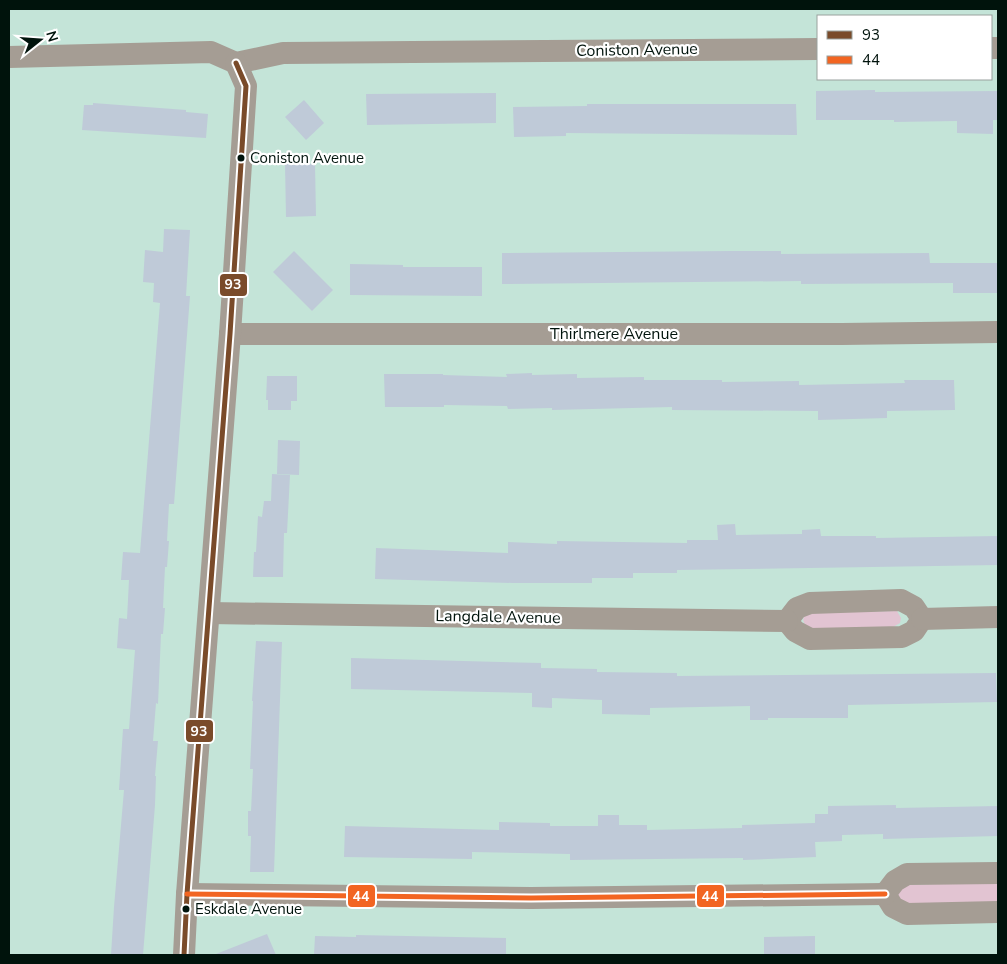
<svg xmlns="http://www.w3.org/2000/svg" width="1007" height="964" font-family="'Nunito Sans',sans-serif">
	<rect width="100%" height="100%" fill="#c4e4d8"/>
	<g fill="#e2c4d2">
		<path d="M897 611 901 618 900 623 893 627 810 629C803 624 800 618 808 612Z"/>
		<path d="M998 882V902L908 905 898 897 899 888 902 885Z"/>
	</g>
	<g fill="#bfcad8">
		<path d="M875 90V92L998 91V120H993V134L957 133V121L894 122V120H816V91Z"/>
		<path d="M496 93V123L367 125 366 94Z"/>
		<path d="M304 100 324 123 306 140 285 117Z"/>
		<path d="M93 103 186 110V112L208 114 206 138 82 130 84 105H93Z"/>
		<path d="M587 104H796L797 135 566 133V136L514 137 513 107 587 106Z"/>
		<path d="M285 164H315L316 216 286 217Z"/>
		<path d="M164 229 190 230 186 296H190L174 504H169L167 541H169L167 567H165L163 608H165L163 634H161L158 704 156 703 153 741H158L155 776H156L155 805 143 955H111L114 907 124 790H119L123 729H129L135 650 117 648 119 618 127 619 129 580H121L123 552 140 553 160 303 153 302 154 283 143 282 145 250 163 252Z"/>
		<path d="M294 251 333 290 312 311 273 272Z"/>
		<path d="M731 251H781V254L929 253 930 263H998V293H953V283L801 284V281L502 284V253Z"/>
		<path d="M350 264 403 265V267H482V296L350 295Z"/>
		<path d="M532 373V375L577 374V378L644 377V380H722V382L799 381V385L905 383 904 380H954L955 410 887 411V418L818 420V411L672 410V407L552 410V408L508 409 507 406 444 405V407H385L384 374H443V375L507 377 506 374Z"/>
		<path d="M267 376H297V401H291V410H268V400H266Z"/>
		<path d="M278 440 300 441 299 475 277 474Z"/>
		<path d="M272 474 290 475 287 533H284L283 577H253L254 552H256L258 516 262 517 264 501H271Z"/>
		<path d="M735 524 736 535 802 534V530L820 529 821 536H876V538L998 536V565L677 570V573H633V578H592V583H513L375 579 376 548 508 553V542L557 544V541L687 543V540H718L717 525Z"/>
		<path d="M256 641 282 642 274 872H250L251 836H248V811H251L253 769H250L253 701H252Z"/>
		<path d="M351 658 541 663V668L597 669V672L677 673V676L996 673 997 702 848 705V718H768V720H750V706L650 708V715L602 714V700L552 698V708L532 707V693L351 689Z"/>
		<path d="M896 805V808L998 806V836L883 839V834L842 835V841L815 842 816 857 743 860V858L570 860V854L472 852V859L344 857 345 826 499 830V822L550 823V826H598V815H619V825H647V830L742 828V825L815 823V814H828V806Z"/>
		<path d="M267 934 276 955H216V954Z"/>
		<path d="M356 935 506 938V955H314L315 936 356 937Z"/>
		<path d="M815 936V955H764V937Z"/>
	</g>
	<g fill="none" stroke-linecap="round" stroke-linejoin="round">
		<g stroke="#a59d94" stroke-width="22">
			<path d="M991 48H998"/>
			<path d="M9 57 211 52 236 63 283 53 818 49"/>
			<path d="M230 334H842L998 332"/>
			<path d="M901 600 914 607 922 619 914 631 902 637 810 639 795 631 787 621 797 608 810 603Z"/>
			<path d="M209 613 787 621"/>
			<path d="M922 619 998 617"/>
			<path d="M187 894 531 898 885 894"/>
			<path d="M885 894 893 907 907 914 998 912"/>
			<path d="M885 894 895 881 907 874 998 873"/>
			<path d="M184 955 187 894 230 334 246 86 236 63"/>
		</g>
		<g stroke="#fff" stroke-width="9">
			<path id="bus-1" d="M184 955 187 894 230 334 246 86 236 63"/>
		</g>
		<g stroke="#fff" stroke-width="9">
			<path id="bus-2" d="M187 894 531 898 885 894"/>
		</g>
		<use href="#bus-1" stroke="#7a4b2a" stroke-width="5"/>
		<use href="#bus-2" stroke="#f26522" stroke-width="5"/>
	</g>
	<g fill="#00130c" stroke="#fff" stroke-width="2">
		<circle cx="241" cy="158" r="4.5"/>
		<circle cx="186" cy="909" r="4.5"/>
	</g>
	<g text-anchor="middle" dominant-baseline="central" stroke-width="4.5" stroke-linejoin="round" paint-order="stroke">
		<g font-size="15" fill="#00130c" stroke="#fff" text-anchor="start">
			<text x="250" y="158">Coniston Avenue</text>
			<text x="195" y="909">Eskdale Avenue</text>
		</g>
		<g font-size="16" fill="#00130c" stroke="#fff">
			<text transform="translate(637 50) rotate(-1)">Coniston Avenue</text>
			<text x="614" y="334">Thirlmere Avenue</text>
			<text transform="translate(498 617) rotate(1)">Langdale Avenue</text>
		</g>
	</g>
	<g stroke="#fff" stroke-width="2">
		<rect x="219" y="273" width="29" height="24" rx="5" fill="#7a4b2a"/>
		<rect x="185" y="719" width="29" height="24" rx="5" fill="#7a4b2a"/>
		<rect x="696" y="884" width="29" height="24" rx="5" fill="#f26522"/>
		<rect x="347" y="884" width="29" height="24" rx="5" fill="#f26522"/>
	</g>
	<g font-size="14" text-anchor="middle" font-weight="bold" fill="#fff">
		<text x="233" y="289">93</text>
		<text x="199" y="736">93</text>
		<text x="710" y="901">44</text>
		<text x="361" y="901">44</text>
	</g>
	<rect width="1007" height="964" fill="none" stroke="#00130c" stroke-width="20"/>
	<rect x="817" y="15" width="175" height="65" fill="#ffffff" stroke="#99a19e"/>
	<rect x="827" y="31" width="25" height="8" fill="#7a4b2a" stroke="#99a19e"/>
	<text x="862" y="40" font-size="15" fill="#00130c">93</text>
	<rect x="827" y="56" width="25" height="8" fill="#f26522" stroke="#99a19e"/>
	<text x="862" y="65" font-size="15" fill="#00130c">44</text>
	<g transform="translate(40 40) rotate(73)" stroke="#ffffff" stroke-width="4" paint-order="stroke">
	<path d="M0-4L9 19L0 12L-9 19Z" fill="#00130c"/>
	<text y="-8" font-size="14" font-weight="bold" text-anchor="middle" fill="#00130c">N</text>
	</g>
</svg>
